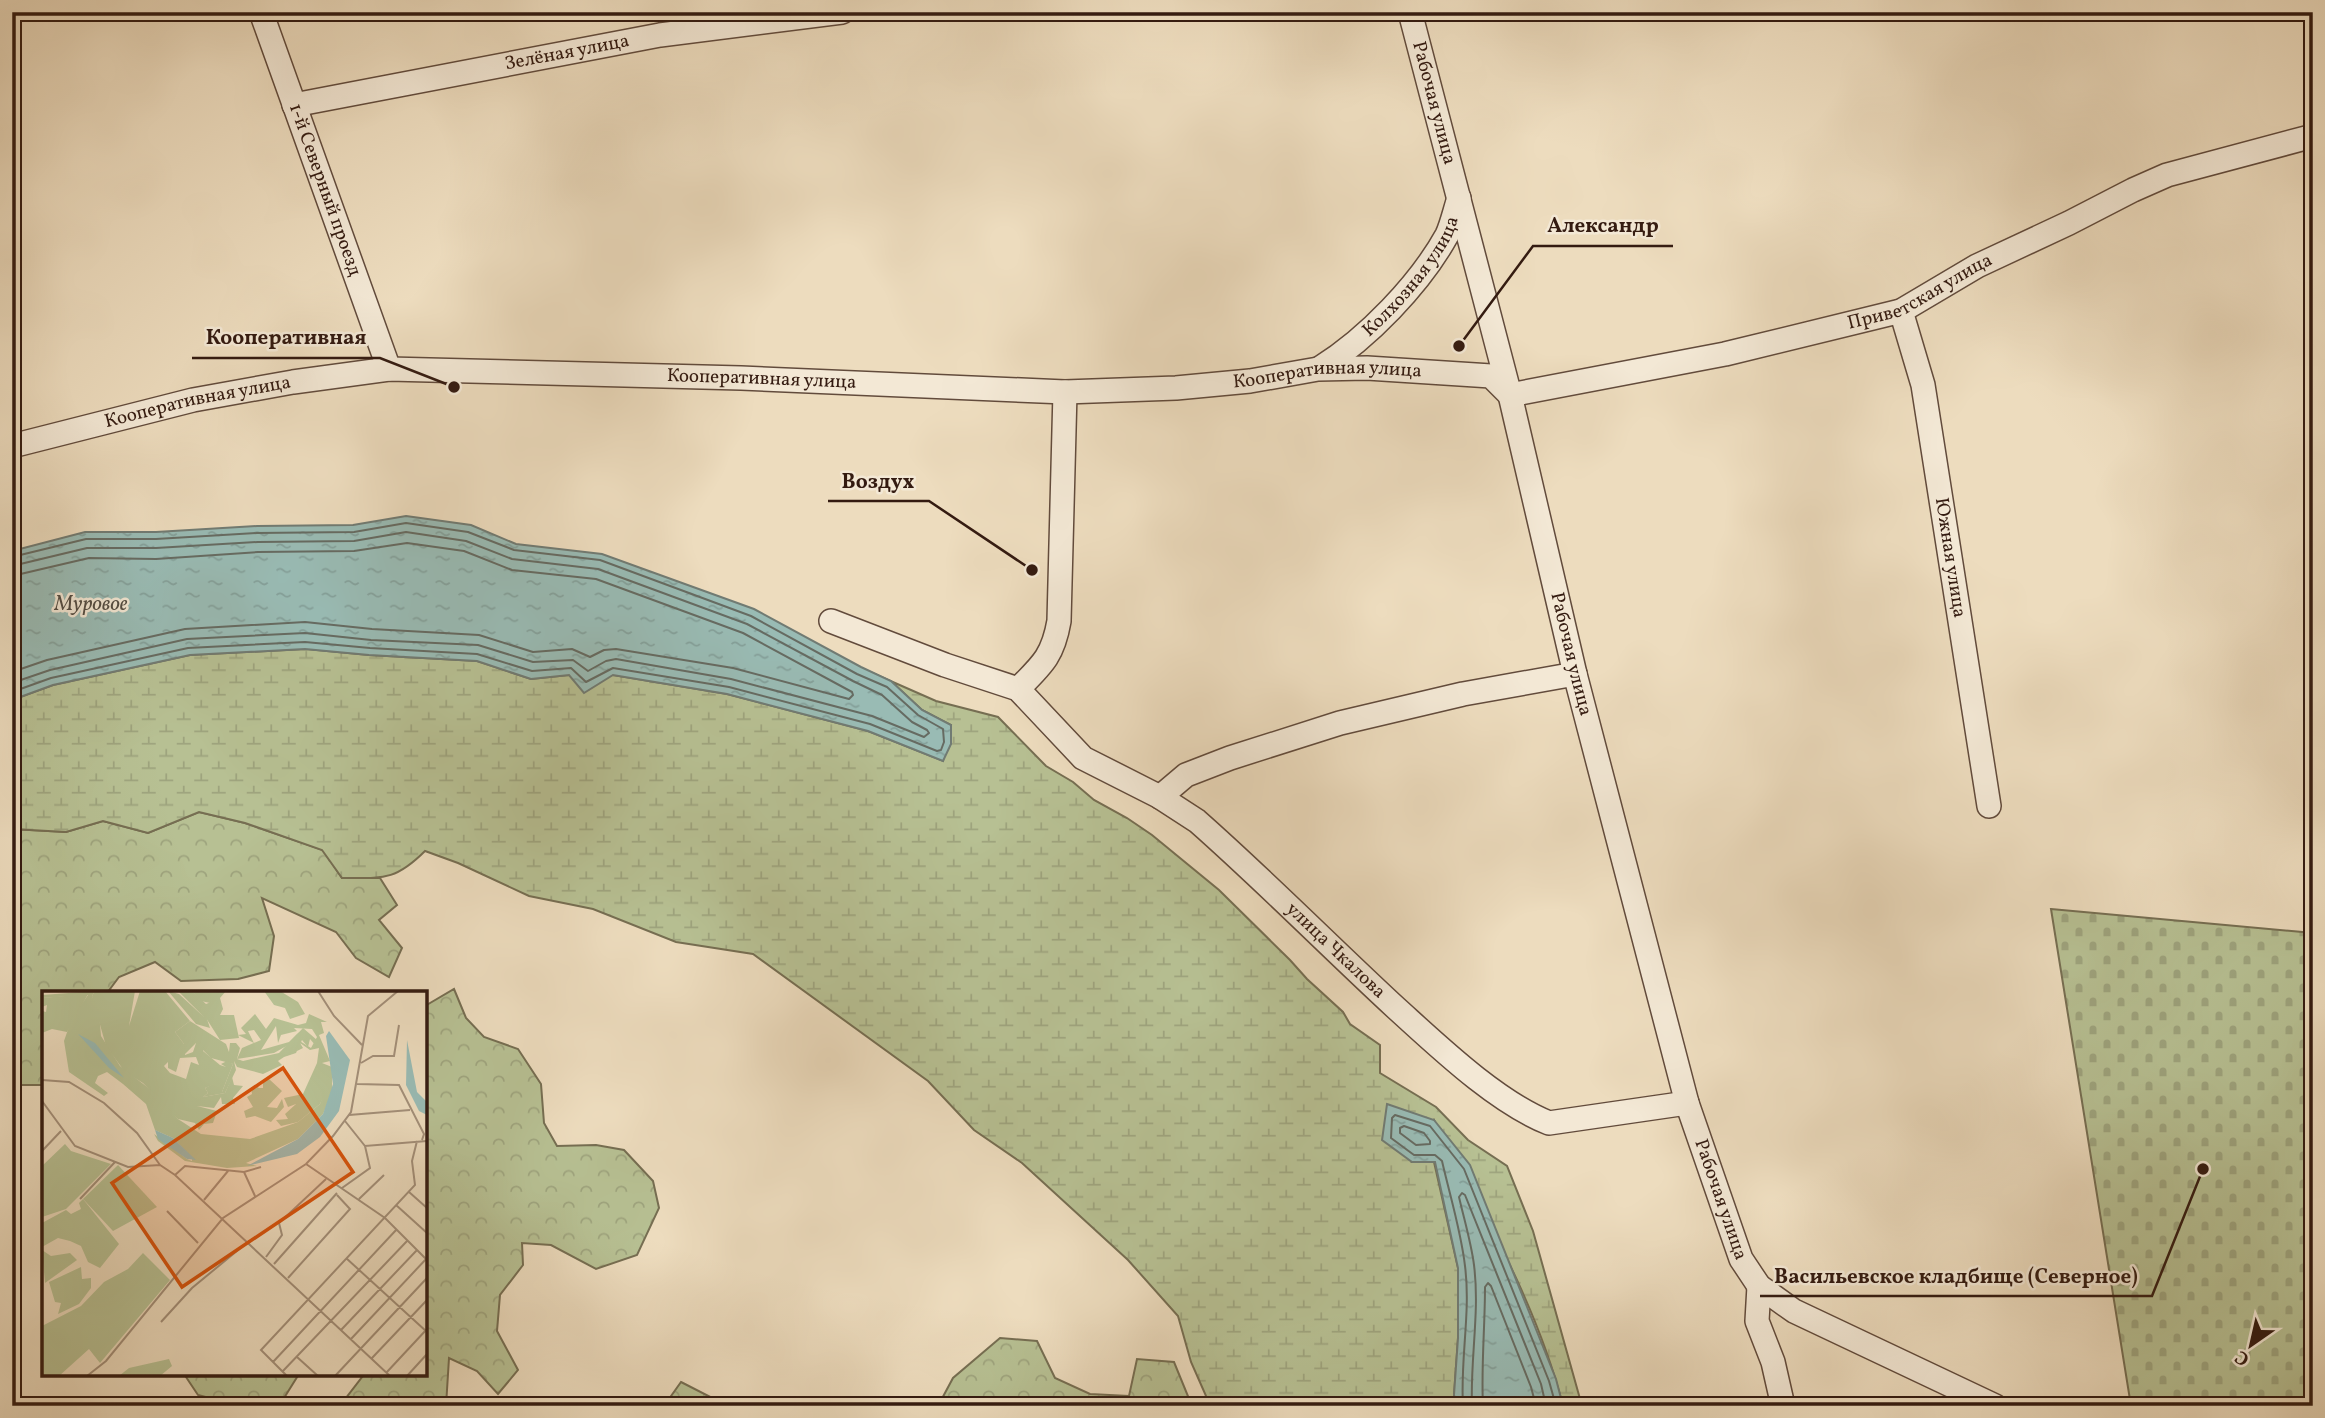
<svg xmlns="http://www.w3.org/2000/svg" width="2325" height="1418" font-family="Vollkorn,serif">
	<defs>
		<pattern id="forest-crowns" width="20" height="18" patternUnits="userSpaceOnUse" patternTransform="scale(1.75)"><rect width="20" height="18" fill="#b7c093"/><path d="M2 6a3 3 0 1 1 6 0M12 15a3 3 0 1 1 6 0" fill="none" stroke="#9ea47e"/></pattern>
		<pattern id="wetland-marsh" width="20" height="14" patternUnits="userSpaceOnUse" patternTransform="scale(1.75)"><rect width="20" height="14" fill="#b7c093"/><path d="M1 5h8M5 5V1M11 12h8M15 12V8" fill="none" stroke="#9ea47e"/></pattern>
		<pattern id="cemetery-stones" width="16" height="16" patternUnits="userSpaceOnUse" patternTransform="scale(1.75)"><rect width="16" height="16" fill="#b7c093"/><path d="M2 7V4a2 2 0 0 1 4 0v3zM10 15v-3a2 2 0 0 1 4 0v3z" fill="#9ea47e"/></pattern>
		<pattern id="water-ripples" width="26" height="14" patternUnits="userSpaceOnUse" patternTransform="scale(1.75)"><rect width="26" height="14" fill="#99bbb4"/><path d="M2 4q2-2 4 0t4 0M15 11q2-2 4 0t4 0" fill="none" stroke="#84a09a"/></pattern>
	</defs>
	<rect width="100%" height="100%" fill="#eddcbe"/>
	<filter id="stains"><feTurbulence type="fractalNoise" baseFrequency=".00286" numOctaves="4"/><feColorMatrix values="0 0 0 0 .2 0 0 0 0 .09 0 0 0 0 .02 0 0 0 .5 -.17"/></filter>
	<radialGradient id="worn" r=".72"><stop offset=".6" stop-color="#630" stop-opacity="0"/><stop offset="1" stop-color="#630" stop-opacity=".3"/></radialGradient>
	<g fill="url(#forest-crowns)" stroke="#766e52" stroke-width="2">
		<path d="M199 812 245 823 323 850 342 878H380L397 905 379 920 402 948 389 977 356 958 336 932 262 898 274 936 269 971 238 979 181 981 155 962 119 977 107 993H44V1085H20L12 1075V829L66 832 103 821 148 833Z"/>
		<path d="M454 989 466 1018 484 1037 518 1049 541 1084 544 1123 557 1146 596 1145 624 1150 653 1181 659 1208 637 1255 596 1269 551 1245 522 1243 523 1265 500 1295 497 1331 518 1370 498 1394 477 1371 449 1358 446 1406H323L342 1403 362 1377 356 1374H425V1006Z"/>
		<path d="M1000 1338 1037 1341 1055 1378 1090 1394 1129 1396 1137 1359 1174 1362 1192 1406H938L953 1378Z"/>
		<path d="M184 1374H299L279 1406H240L198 1395Z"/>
		<path d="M681 1382 720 1402 754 1400 758 1406H664Z"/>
	</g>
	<path fill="url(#wetland-marsh)" stroke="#766e52" stroke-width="2" d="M306 649 369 655 477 661 531 679 569 675H613L727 694 868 731 943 761 951 725 922 710 891 681 861 668 936 701 998 717 1046 766 1073 782 1094 800 1127 818 1152 835 1219 890 1290 960 1307 979 1343 1012 1350 1024 1380 1045V1073L1436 1107 1468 1140 1507 1166 1533 1231 1582 1406H1563C1537 1304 1483 1212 1434 1120L1412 1162H1434L1458 1268V1338L1454 1395 1457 1406H1214L1206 1396 1191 1362 1178 1316 1128 1260 1022 1163 974 1130 928 1081 753 954 676 942 593 909 529 896 458 863 425 851C395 881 383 878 342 878L322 850 245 823 199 812 148 833 103 821 66 832 12 829V700L53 685 190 655Z"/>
	<path fill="url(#cemetery-stones)" stroke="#766e52" stroke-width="2" d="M2051 909 2313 933V1406H2131Z"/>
	<g fill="url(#water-ripples)" stroke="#717b73" stroke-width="2">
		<path d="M406 516 471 525 516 544 602 554 754 609 861 667 891 681 922 710 951 725V744L943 761 868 731 727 694 613 675 584 693 569 675 531 679 477 661 369 655 305 649 190 655 53 685 12 700V551L85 532H156L257 526 353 525Z"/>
		<path d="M1387 1104 1434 1120 1470 1165 1556 1379 1563 1406H1457L1454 1395 1458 1338V1268L1435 1162H1412L1382 1140Z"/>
	</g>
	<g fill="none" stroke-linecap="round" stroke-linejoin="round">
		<g stroke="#666b62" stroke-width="2">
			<path d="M12 557 86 539H156L257 533 354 532 406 523 468 532 514 550 600 560 751 616 857 674 887 687 918 715 943 729 944 742 941 750 937 751 870 724 729 687 613 668 586 682 571 668 532 671 477 654 370 648 305 642 188 648 51 678 12 692"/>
			<path d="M12 566 87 548H156L258 542 354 541 406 532 466 541 512 559 598 569 747 624 853 681 882 695 912 722 927 730 929 733 924 737 872 716 731 679 616 659 606 661 588 671 573 660 533 662 478 645 371 640 305 633 187 639 50 670 12 683"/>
			<path d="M12 576 89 558 156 559 258 552 354 551 407 543 464 551 512 570 596 579 743 633 852 692 853 695 849 699 733 668 616 649 604 650 590 657 572 649 533 652 479 635 372 629 305 622 185 629 47 660 12 672"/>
			<path d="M1404 1126 1424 1133 1430 1141V1144L1416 1145 1400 1133V1128Z"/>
			<path d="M1463 1406C1460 1360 1471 1312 1465 1266 1461 1231 1450 1196 1442 1161L1435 1155H1414L1391 1138 1392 1118 1395 1115 1430 1126 1464 1169 1549 1381 1556 1406"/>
			<path d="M1472 1406C1470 1360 1480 1312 1474 1265 1471 1242 1464 1219 1459 1197L1462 1193 1465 1195 1541 1384 1546 1406"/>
			<path d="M1483 1406C1481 1367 1485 1327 1485 1287L1488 1283 1491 1286 1531 1387 1536 1406"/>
		</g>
		<g stroke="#624b3c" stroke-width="26">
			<g id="minor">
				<path id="s1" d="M261 12 389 369"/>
				<path id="s2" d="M1410 12 1510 395 1575 674 1687 1103 1741 1259 1759 1286 1794 1311 1995 1406"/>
				<path id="s3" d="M294 105 660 35 842 12"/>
				<path id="s4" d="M1901 311 1923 385 1989 806"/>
				<path id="s5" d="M1320 368C1367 339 1420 284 1447 235 1452 224 1455 210 1459 198"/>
				<path id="s6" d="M12 446 193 400 293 382 389 369 741 378 1065 392 1176 388 1250 381 1318 369 1367 368 1491 376 1510 395 1725 354 1901 311 1977 266 2069 223 2133 190 2167 175 2313 136"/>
				<path id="s7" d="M831 621 945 665 1018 689 1083 758 1160 797 1197 821C1265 881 1329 946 1396 1008 1438 1046 1496 1102 1549 1123L1687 1103"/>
				<path d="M1018 689C1042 665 1053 656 1059 621L1065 392"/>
				<path d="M1160 797 1186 775 1230 758 1340 723 1463 694 1575 674"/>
				<path d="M1759 1286 1757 1321 1773 1362 1783 1406"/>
			</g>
		</g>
		<use href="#minor" stroke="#f3e8d5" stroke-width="23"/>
	</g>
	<g text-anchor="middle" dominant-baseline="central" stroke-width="5" stroke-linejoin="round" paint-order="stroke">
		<g font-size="19" fill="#341b11" stroke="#f3e8d5">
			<text stroke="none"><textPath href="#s3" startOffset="278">Зелёная улица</textPath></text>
			<text stroke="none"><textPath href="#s2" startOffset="94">Рабочая улица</textPath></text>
			<text stroke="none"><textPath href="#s1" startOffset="189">1-й Северный проезд</textPath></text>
			<text stroke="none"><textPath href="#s5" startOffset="131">Колхозная улица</textPath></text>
			<text stroke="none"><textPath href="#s6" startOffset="1941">Приветская улица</textPath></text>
			<text stroke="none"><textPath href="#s6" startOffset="1325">Кооперативная улица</textPath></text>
			<text stroke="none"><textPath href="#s6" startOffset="758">Кооперативная улица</textPath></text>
			<text stroke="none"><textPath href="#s6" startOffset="191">Кооперативная улица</textPath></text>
			<text stroke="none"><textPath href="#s4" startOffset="252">Южная улица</textPath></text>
			<text stroke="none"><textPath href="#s2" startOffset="662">Рабочая улица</textPath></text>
			<text stroke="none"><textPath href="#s7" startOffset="614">улица Чкалова</textPath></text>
			<text stroke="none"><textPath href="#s2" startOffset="1228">Рабочая улица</textPath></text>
		</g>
		<g font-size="21" font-style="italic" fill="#524b42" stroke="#f3e8d5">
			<text x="91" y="604">Муровое</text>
		</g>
	</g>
	<g transform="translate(42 991)">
		<rect width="385" height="385" fill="#eddcbe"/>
		<path d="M150 0H184L178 7 181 18 178 24H192L197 47 178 49 164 27 168 12 159 10ZM148 30 184 53 187 61 188 52H194L198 57 195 68 201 70 237 62 261 37 275 49 274 55 268 48 266 56 260 49 254 62 242 66 236 70 240 74 221 83 195 76 192 70 194 79 183 102 161 106 166 102 163 97 173 92 180 101 191 73 169 67 154 52 142 64V53L133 41Z" fill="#b7c093"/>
		<path d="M53 0H93L87 35 98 0H123L148 30 133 41 142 53 143 64 151 61 154 52H162L161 60 178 74 184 76 179 73 185 70 191 73 180 101 172 100 173 93 163 97 166 102 161 106 183 102 190 86 192 94 201 95 191 107 193 113H180L179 106 172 117 155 115 175 120 171 132 162 133 157 139 153 132 136 128 101 92 83 81 64 55 50 5ZM154 66 157 74 149 71 144 88 128 82 122 75 126 71V77L134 81 138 67ZM126 0 137 3 162 26 136 0H150L164 13 174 9 178 16 165 28 168 37 154 33ZM222 0H238L256 11 263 23 248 28 243 17 232 14ZM46 3 25 41 10 38 0 42V20L4 21 5 14 0 16V7ZM213 23 224 38 232 27 256 34 264 32 267 23 285 31H279L282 42 277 44 288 70 280 72 290 76 287 94 278 113 256 131 239 135 234 129 246 128 243 123 254 113 246 116 242 107 261 103 275 72 277 57 268 59 258 52 261 57 255 60 256 49 269 57 275 46 270 38 252 37 255 40 239 44 236 52 234 35 219 59 247 51 257 41 248 53 232 62 195 68 200 57 219 49 212 39 206 40 212 52 196 44 204 43 199 37ZM227 88 240 100 225 116 235 117 240 108 242 116 229 131 213 125 204 127 202 120 211 116 205 106 210 103 209 97 218 91 216 97H221V90ZM41 208 77 253 58 277 46 271 39 255 28 250 16 247 0 256V232L24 219 29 223 39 218 37 212ZM0 259 9 265 28 262 35 269 3 292ZM39 276 40 288 49 287V297L37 313 16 323 19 312 13 311 7 291Z" fill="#b7c093" fill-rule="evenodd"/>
		<path d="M53 0 50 5 57 21 59 45 78 75 118 106 136 128 159 143 208 148 256 131 278 113 290 76V102L281 123 256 148 204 172 215 175 185 177 143 170 116 150 112 143 145 168 150 170V166L131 147 113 139 104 113 81 93 65 81 56 85 53 92 66 102 62 105 27 81 22 50 30 27 46 4 0 7V4ZM127 368 130 375 118 385H77L87 377Z" fill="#b7c093"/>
		<path d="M76 174 115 216 71 240 41 208Z" fill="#b7c093"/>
		<path d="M23 153 29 160 69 173 24 218 0 226V175ZM101 262 128 289 58 372 47 358 17 385H0V335L39 315 62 291 86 278Z" fill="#b7c093"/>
		<path d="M287 40 308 69 297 120 278 146 255 163 205 175 256 148 281 123 291 93 284 45ZM36 43 53 52 82 87 67 77ZM365 49 375 101 385 111V124L377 120 364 94ZM113 139 131 147 154 169 145 168 116 148Z" fill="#99bbb4"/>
		<path fill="none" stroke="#a38f79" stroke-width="2" d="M276 0 292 25 320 54M319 72 331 65H352L357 34M0 89 27 91 62 112 95 142 118 174M315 93 357 94 382 143 380 149M0 110 33 155 86 176 118 174 133 184 348 385M307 124 368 119M303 130 323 155 385 150M0 160 19 140M264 173 343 227 385 269M202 181 213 205M133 184 143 175 202 181 219 176M300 197 328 177 323 155M367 201 385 217M38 208 73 171M317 208 342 184M162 209 186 180M354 214 385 242M125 220 156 252M224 266 240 244 237 232 284 188M304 267 385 341M232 273 295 202M246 287 308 218 295 204M119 331 150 297 207 250M299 339 375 259M309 348 385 267M255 366 276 385M330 367 385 309M231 371 355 238M240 381 366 249M344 382 385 338M45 385 64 370 181 227 264 173 291 145 309 121 326 25 356 0M245 385 219 359 373 194 370 170 375 150M293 385 385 287M365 385 385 363"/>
		<path fill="#d6530c" fill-opacity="0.15" stroke="#d6530c" stroke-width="3.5" d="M241 77 311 181 140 296 70 192Z"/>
		<rect width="385" height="385" fill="none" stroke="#341b11" stroke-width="3.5"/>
	</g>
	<path fill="none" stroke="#341b11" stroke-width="2.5" d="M1459 346L1533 246H1673M454 387L380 358H192M1032 570L929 501H828M2203 1169L2152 1296H1760"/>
	<g fill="#341b11" stroke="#f3e8d5" stroke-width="2.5">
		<circle cx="1459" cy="346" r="7"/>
		<circle cx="454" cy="387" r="7"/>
		<circle cx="1032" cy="570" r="7"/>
		<circle cx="2203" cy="1169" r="7"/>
	</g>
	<g font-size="21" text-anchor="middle" font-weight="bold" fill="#341b11" stroke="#f3e8d5" stroke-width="5" stroke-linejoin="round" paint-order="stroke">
		<text x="1603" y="232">Александр</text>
		<text x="286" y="344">Кооперативная</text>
		<text x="878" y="488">Воздух</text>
		<text x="1956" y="1283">Васильевское кладбище (Северное)</text>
	</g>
	<rect width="2325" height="1418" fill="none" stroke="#eddcbe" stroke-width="42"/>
	<rect x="14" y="14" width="2297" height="1390" fill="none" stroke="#341b11" stroke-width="3.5"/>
	<rect x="21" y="21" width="2283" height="1376" fill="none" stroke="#341b11" stroke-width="2"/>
	<g transform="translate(2251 1345) rotate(214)" stroke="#f3e8d5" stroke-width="5" paint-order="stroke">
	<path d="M0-5L12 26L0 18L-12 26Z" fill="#341b11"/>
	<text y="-10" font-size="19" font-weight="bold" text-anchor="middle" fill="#341b11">С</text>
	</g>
	<rect width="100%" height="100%" filter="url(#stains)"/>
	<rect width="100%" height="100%" fill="url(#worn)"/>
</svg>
